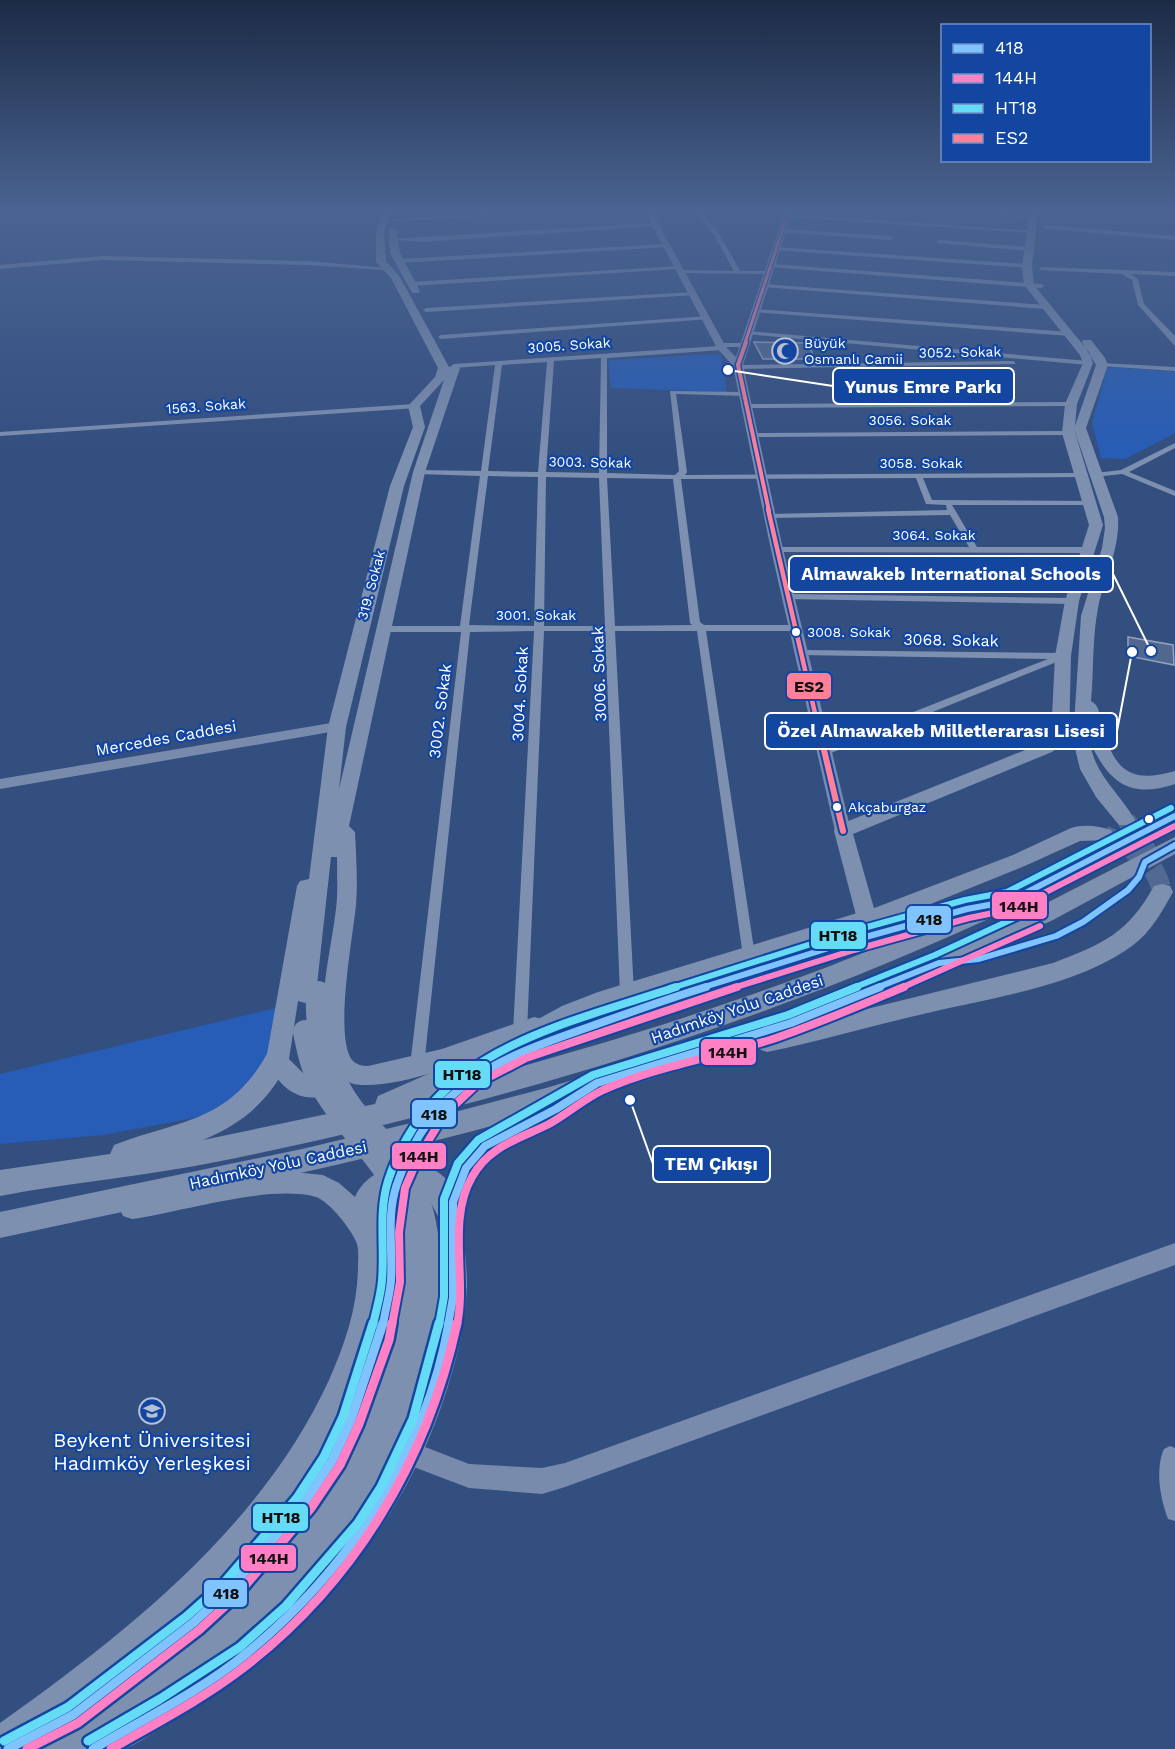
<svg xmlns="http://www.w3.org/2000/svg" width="1175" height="1749" font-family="'Work Sans',sans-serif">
	<rect width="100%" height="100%" fill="#334f80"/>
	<g fill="#275db6">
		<path d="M718 354 721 355 727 392 611 388 608 362 611 360Z"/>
		<path d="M1113 367 1175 372V433L1125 459 1101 458 1092 423 1107 369Z"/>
		<path d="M280 1007 270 1056 253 1088 204 1116 103 1135 0 1144V1074Z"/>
	</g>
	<g fill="#51678e" stroke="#93a3be" stroke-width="1.5">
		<path d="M754 342 809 343 814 359H763Z"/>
		<path d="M1128 637 1173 645 1174 665 1128 656Z"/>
	</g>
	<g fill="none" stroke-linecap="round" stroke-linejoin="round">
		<path stroke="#526993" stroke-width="19" stroke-dasharray="19 10" stroke-linecap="butt" d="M1126 820 1144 844 1153 865"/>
		<path stroke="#526993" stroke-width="24" stroke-dasharray="24 12" stroke-linecap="butt" d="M391 1281C390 1254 388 1226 393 1199 412 1091 515 1053 605 1020"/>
		<path stroke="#526993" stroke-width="20" stroke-dasharray="20 10" stroke-linecap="butt" d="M1104 835C1132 848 1155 859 1162 892"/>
		<g fill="#7e90b0" fill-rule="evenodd">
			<path d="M559 210H594L393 221 390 219Z"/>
			<path d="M695 210H701L720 235 740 271H768L770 274 679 273 681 270 734 271 714 235Z"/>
			<path d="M716 210 788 211 790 214 1036 231 1033 233 787 217 785 214Z"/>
			<path d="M923 210H952L1037 216 1034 218Z"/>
			<path d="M655 223 657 226 420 242 389 239Z"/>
			<path d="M1045 225 1175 236V240L1043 228Z"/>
			<path d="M781 229 891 236 894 238 891 240 779 232Z"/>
			<path d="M938 240 1030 247 1033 249 1030 251 936 243Z"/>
			<path d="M667 244 669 247 400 263 397 261 400 259Z"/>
			<path d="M776 247 1027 264 1030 266 1027 268 774 250Z"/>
			<path d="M102 256 307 261 387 268 384 270 307 265 102 260 0 269V265Z"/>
			<path d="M771 264 1041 284 1044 286 1041 288 769 267Z"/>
			<path d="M680 266 678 269 411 286 408 284 411 282Z"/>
			<path d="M1041 267 1175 272V276L1130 274 1138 279 1144 304 1175 336V346L1138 305 1132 280 1122 274 1039 270Z"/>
			<path d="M764 284 1046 305 1049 307 1046 309 762 287Z"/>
			<path d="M693 292 695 295 426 312 423 310 426 308Z"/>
			<path d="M755 309 1070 332 1073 334 1070 336 753 312Z"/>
			<path d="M708 316 710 317V319L441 339 438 337 441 335Z"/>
			<path d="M748 331 1088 361 1091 363 1088 365 746 334V332Z"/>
			<path d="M721 343H744L747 345 744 347H725L722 350 607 358V473L675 475 679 471 670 391 744 392 748 394 747 396 676 394 687 472 685 475 1081 473 1085 475 1084 477 923 478 932 500 1092 501V505H952L977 547H1090L1094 550 1090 553 777 552 773 549 774 547H969L950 515 770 518 766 516 770 514 947 510 946 505 926 504 916 478 681 479 700 622 704 625H796L801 628 796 631H706L755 956 754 960 749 961 744 960 743 956 697 631H615L634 993 632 997 627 998 622 997 620 993 605 631H544L527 1032 525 1036 520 1038 515 1036 513 1032 534 631 470 632 424 1066 422 1070 417 1072 412 1070 410 1066 461 632H384L379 629 384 626H460L480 476 419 474 415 472 419 470 481 471 495 365 454 368 451 366 454 364 719 346V344ZM601 358 599 473 546 472 554 361ZM547 362 538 472 488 471 502 365ZM488 476 538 477 534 626 469 625ZM546 477 599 478 605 626H544ZM607 478 673 479 690 623 692 625 615 626Z"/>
			<path d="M1013 361 1015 362V364L739 369 736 367 739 365Z"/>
			<path d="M1102 363 1175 367V371L1100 366V364Z"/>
			<path d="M1071 402 1075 404 1074 406 747 408 743 406 747 404Z"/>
			<path d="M414 404H417V408L0 436V432Z"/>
			<path d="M1071 431V435H1068L753 437 749 435 753 433Z"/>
			<path d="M1175 443V448L1129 472 1175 491V496L1122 474 1095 477 1091 475 1095 473 1121 470Z"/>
			<path d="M789 594 1072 598 1077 601 1072 604 786 599 784 597Z"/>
			<path d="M802 650 1063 653 1068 656 1059 661 826 755 821 751 822 748 1048 659 799 655V651Z"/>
			<path d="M1170 1446 1175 1448V1521L1168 1519C1160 1498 1155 1469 1164 1449Z"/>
		</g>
		<g fill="#798bad" fill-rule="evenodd">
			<path d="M644 210H651L726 347 736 357 785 210H793L743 365 782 545 851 831 849 835 843 837 835 831 770 545 733 366 717 348Z"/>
			<path d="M337 722 344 727 342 730 0 789V779Z"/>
			<path d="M1175 1243V1265L565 1487 542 1494 469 1488 398 1461 395 1452 398 1443 407 1440 469 1464 542 1468 565 1463Z"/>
		</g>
		<g fill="#7d90af" fill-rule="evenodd">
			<path d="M382 210H390L384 234 386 261 400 277 449 367 454 365 460 368 425 472 349 826 355 832C356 856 358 881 356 905 353 937 334 1035 352 1060 357 1065 362 1066 368 1066L442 1049 534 1017 542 1019 545 1026 542 1033C501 1048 383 1100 345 1081 341 1089 334 1092 326 1095 298 1105 277 1084 266 1060L297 886 300 881 309 879 328 727 390 486 413 427 408 406 435 377 438 368 391 278 376 262V234ZM444 380 413 472 339 789 346 727 404 486 425 427 420 406ZM331 857H337C337 875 338 892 336 909 330 960 311 1021 334 1070L318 1077 308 1078 289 1059 298 1001 305 1003 313 1000 316 994Z"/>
			<path d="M1030 210H1038L1032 266 1034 285 1089 352 1093 363 1077 404 1075 426 1096 365 1082 342 1083 340H1091L1105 358 1108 365 1086 428 1118 517C1120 550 1104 577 1098 608 1092 639 1094 670 1091 701 1099 705 1099 713 1101 721 1113 768 1127 785 1175 771V784C1130 799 1109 783 1090 742 1095 776 1119 792 1135 820L1133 825H1119L1096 797 1080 769 1073 740 1081 616 1102 548 1105 528 1104 517 1074 429 1103 525 1079 601 1071 656 1069 738 1052 752 853 834 877 919 874 925 867 927 860 925 857 919 834 831 836 826 1040 744 1051 736 1055 656 1065 601 1089 525 1062 433 1065 404 1083 363 1080 355 1024 285 1022 266Z"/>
			<path d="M389 228 396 230 400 253 420 291 418 293H412L390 253Z"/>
			<path d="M993 896 1000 899 1003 904 1000 909 851 949 605 1029 597 1027 594 1020 597 1013 605 1011 851 933Z"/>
			<path d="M582 1084 590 1087 594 1094 590 1101C552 1124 495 1136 473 1178 456 1209 467 1251 467 1285 466 1308 462 1335 456 1358 416 1513 320 1628 186 1711 172 1719 136 1747 123 1749 112 1749 99 1749 88 1749 59 1749 29 1749 0 1749V1723C128 1632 262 1526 329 1380 345 1344 358 1306 358 1266 358 1259 359 1251 357 1244 353 1231 329 1201 316 1197 269 1184 182 1212 132 1219L123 1216 119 1207 123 1198 231 1178 284 1171 323 1175 339 1183 355 1197C368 1165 422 1151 447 1180L456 1160 480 1135ZM410 1188 425 1192 439 1218V1301L437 1297 428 1293 420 1296 412 1293 403 1297 401 1301 404 1281 400 1272 391 1268 384 1271 378 1201 390 1191ZM432 1341C425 1379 410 1415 394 1450L421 1382Z"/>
		</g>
		<g fill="#7e90af" fill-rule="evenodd">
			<path d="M1175 808V824C879 990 552 1094 221 1161 148 1176 73 1182 0 1196V1170L110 1154 114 1145C181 1119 229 1123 268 1052L277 1049 286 1052 289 1060C270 1100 244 1123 203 1140L375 1104 378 1096 478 1052 562 1006 598 992 877 907 1013 855 1071 828C1083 824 1099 826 1111 830L1114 835 1111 840 1080 841 1027 865 891 920 603 1010C553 1030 509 1061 461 1083 499 1074 537 1062 575 1051 781 992 979 913 1168 810Z"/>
			<path d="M1175 837V854L1053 920 947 969 818 1021 1053 963C1102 944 1128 934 1154 886L1162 884 1170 886 1173 892C1161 913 1152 931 1132 946 1074 988 987 998 919 1015 875 1025 831 1038 786 1048L767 1052 759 1049 756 1045C649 1080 540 1115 430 1142 288 1178 144 1207 0 1238V1212L302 1149 432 1118 546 1088 752 1026 931 957 1037 908Z"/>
		</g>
		<g stroke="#7d90af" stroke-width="24">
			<path d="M318 993C316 1041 329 1084 361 1120 374 1135 390 1147 401 1164 428 1207 431 1257 428 1306"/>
			<path d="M305 1032C309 1052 313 1071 324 1089 350 1134 395 1167 410 1219 419 1247 414 1278 412 1306"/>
		</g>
		<g stroke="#1346a0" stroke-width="10">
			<g id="bus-1-far2">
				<path d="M701 988 851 941 967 909 1010 901 1175 816"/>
				<path d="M876 988 939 963 979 959 1056 936 1083 922 1128 890 1139 877 1145 862 1175 845"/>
			</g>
		</g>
		<g stroke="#1346a0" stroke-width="12">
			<g id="bus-1-far1">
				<path d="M383 1325C385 1310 390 1295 391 1280 393 1249 386 1215 397 1184 431 1084 497 1059 589 1027 628 1013 667 999 706 987"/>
				<path d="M448 1325 453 1298V1202L466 1168 485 1146 556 1109 597 1083 791 1023 880 987"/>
			</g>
		</g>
		<g stroke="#1346a0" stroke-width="14">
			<g id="bus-1">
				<path d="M8 1749 73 1715 193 1623 230 1589 304 1503 332 1461 351 1420 383 1323"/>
				<path d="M93 1749C142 1720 204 1689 247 1653 348 1570 426 1454 449 1323"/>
			</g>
		</g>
		<g stroke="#1346a0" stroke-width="10">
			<g id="bus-2-far2">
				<path d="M733 988 854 950 969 918 1013 909 1175 826"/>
				<path d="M901 988 1040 926"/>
			</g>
		</g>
		<g stroke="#1346a0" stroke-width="12">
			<g id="bus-2-far1">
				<path d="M392 1325 400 1282 399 1232 405 1188 419 1156 444 1115 478 1083 526 1058 737 987"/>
				<path d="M457 1325C467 1278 447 1220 472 1177 489 1146 519 1139 549 1124 567 1114 584 1099 603 1090 657 1066 717 1057 773 1039 817 1024 861 1005 904 987"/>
			</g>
		</g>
		<g stroke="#1346a0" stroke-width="14">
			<g id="bus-2">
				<path d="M27 1749 78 1723 199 1630 237 1595 311 1508 340 1465 359 1424 389 1340 392 1323"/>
				<path d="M111 1749C154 1724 199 1701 239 1671 353 1585 427 1462 457 1323"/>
			</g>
		</g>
		<g stroke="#1346a0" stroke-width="10">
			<g id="bus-3-far2">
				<path d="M672 988 849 932 965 900 1007 892 1171 808"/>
				<path d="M853 988 935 955 1032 910"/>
			</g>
		</g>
		<g stroke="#1346a0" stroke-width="12">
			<g id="bus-3-far1">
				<path d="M373 1325C376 1310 381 1295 382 1280 385 1247 378 1213 388 1181 430 1049 561 1026 676 987"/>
				<path d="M439 1325 444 1297V1199L458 1163 478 1140 593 1075 788 1015 857 987"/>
			</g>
		</g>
		<g stroke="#1346a0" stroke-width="14">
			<g id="bus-3">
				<path d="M4 1741 68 1707 187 1616 224 1583 297 1498 324 1457 343 1417 373 1323"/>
				<path d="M88 1741 160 1699 240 1647 286 1606 358 1523 381 1487 413 1419 439 1323"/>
			</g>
		</g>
		<g stroke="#1346a0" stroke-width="5">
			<path id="bus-4-far3" d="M745 343 789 210"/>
		</g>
		<g stroke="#1346a0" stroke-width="7">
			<g id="bus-4-far2">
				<path d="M738 365 769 511"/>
				<path d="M738 365 746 342"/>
			</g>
		</g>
		<g stroke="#1346a0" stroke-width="8">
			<path id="bus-4-far1" d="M768 509 817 722"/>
		</g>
		<g stroke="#1346a0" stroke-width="10">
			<path id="bus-4" d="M817 720 843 831"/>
		</g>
		<use href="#bus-1-far2" stroke="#80c4ff" stroke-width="6"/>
		<use href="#bus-1-far1" stroke="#80c4ff" stroke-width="8"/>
		<use href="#bus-1" stroke="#80c4ff" stroke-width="9"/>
		<use href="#bus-2-far2" stroke="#ff80c5" stroke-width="6"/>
		<use href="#bus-2-far1" stroke="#ff80c5" stroke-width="8"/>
		<use href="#bus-2" stroke="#ff80c5" stroke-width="9"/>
		<use href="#bus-3-far2" stroke="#66dbf5" stroke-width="6"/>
		<use href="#bus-3-far1" stroke="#66dbf5" stroke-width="8"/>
		<use href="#bus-3" stroke="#66dbf5" stroke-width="9"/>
		<use href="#bus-4-far3" stroke="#ff8098" stroke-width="3"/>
		<use href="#bus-4-far2" stroke="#ff8098" stroke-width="4"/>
		<use href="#bus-4-far1" stroke="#ff8098" stroke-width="4.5"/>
		<use href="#bus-4" stroke="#ff8098" stroke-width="6"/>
	</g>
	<linearGradient id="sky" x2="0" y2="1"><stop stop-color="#1c2b46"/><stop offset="0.46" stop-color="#4a6391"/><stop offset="1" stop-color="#4a6391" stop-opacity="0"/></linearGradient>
	<rect width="1175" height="455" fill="url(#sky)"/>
	<defs>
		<g id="mosque-ring" transform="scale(1.35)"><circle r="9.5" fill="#1346a0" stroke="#b8c1d3" stroke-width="1.5"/><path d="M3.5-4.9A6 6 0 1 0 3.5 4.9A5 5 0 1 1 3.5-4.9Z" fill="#b8c1d3"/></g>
		<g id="university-ring" transform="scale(1.35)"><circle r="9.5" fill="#1346a0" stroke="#b8c1d3" stroke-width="1.5"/><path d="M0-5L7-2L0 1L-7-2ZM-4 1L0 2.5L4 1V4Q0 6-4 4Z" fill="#b8c1d3"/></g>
	</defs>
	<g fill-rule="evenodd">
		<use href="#mosque-ring" x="785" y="351"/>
		<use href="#university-ring" x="152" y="1411"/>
	</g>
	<g fill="#fff" stroke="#1346a0" stroke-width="2">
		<circle cx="796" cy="632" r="5"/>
		<circle cx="837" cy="807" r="5"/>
		<circle cx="1149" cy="819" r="5"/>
	</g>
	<g text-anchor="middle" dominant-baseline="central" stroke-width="4.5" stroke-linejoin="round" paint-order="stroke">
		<g font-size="14" fill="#fff" stroke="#1346a0" text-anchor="start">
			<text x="804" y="343">Büyük<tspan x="804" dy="16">Osmanlı Camii</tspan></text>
		</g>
		<g font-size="14" fill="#fff" stroke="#1346a0">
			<text transform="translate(569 345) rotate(-4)">3005. Sokak</text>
			<text transform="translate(960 352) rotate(-1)">3052. Sokak</text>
			<text transform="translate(206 406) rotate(-4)">1563. Sokak</text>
			<text x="910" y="420">3056. Sokak</text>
			<text transform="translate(590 462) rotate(1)">3003. Sokak</text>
			<text x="921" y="463">3058. Sokak</text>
			<text x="934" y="535">3064. Sokak</text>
			<text transform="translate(371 585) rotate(-75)">319. Sokak</text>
			<text x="536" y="615">3001. Sokak</text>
		</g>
		<g font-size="14" fill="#fff" stroke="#1346a0" text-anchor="start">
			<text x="807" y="632">3008. Sokak</text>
			<text x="848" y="807">Akçaburgaz</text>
		</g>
		<g font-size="16" fill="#fff" stroke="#1346a0">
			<text transform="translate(951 640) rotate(1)">3068. Sokak</text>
			<text transform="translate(599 674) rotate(-92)">3006. Sokak</text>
			<text transform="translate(520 694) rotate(-87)">3004. Sokak</text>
			<text transform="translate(440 711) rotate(-83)">3002. Sokak</text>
			<text transform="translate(166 738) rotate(-10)">Mercedes Caddesi</text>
			<text transform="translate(737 1009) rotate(-19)">Hadımköy Yolu Caddesi</text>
			<text transform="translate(278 1165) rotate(-12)">Hadımköy Yolu Caddesi</text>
		</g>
		<g font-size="20" fill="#fff" stroke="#1346a0">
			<text x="152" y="1440">Beykent Üniversitesi<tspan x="152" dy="23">Hadımköy Yerleşkesi</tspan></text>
		</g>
	</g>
	<path fill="none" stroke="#fff" stroke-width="2" d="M728 370L833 386M1151 651L1113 574M1132 652L1117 731M630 1100L653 1164"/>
	<g fill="#fff" stroke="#1346a0" stroke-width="2">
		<circle cx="728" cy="370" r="6"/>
		<circle cx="1151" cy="651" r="6"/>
		<circle cx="1132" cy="652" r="6"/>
		<circle cx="630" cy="1100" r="6"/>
	</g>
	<g fill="#1346a0" stroke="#fff" stroke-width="2">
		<rect x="833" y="368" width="181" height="36" rx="6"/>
		<rect x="789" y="556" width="324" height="36" rx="6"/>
		<rect x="765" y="713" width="352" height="36" rx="6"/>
		<rect x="653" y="1146" width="117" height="36" rx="6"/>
	</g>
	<g font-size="18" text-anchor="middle" font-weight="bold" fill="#fff">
		<text x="923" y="393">Yunus Emre Parkı</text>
		<text x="951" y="580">Almawakeb International Schools</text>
		<text x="941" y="737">Özel Almawakeb Milletlerarası Lisesi</text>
		<text x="711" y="1170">TEM Çıkışı</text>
	</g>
	<g stroke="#1346a0" stroke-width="2">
		<rect x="786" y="672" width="46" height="28" rx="6" fill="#ff8098"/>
		<rect x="991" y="891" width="57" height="29" rx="6" fill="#ff80c5"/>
		<rect x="906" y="905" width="46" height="29" rx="6" fill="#80c4ff"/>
		<rect x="810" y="921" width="57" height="29" rx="6" fill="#66dbf5"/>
		<rect x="700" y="1038" width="57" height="28" rx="6" fill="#ff80c5"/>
		<rect x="434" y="1060" width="57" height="29" rx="6" fill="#66dbf5"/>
		<rect x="411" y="1099" width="46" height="29" rx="6" fill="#80c4ff"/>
		<rect x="391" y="1142" width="56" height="28" rx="6" fill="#ff80c5"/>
		<rect x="252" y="1503" width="57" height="29" rx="6" fill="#66dbf5"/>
		<rect x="240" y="1544" width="57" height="28" rx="6" fill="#ff80c5"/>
		<rect x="203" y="1579" width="45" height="29" rx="6" fill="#80c4ff"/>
	</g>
	<g font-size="16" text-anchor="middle" font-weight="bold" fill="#111">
		<text x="809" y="692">ES2</text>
		<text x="1019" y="912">144H</text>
		<text x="929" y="925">418</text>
		<text x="838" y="941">HT18</text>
		<text x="728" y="1058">144H</text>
		<text x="462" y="1080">HT18</text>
		<text x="434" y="1120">418</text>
		<text x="419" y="1162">144H</text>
		<text x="281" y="1523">HT18</text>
		<text x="269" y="1564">144H</text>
		<text x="226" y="1599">418</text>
	</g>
	<rect x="941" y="24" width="210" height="138" fill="#1346a0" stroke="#7190c6" stroke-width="1.5"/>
	<rect x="953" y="44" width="30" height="9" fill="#80c4ff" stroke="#7190c6" stroke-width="1.5"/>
	<text x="995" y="54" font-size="18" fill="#ffffff">418</text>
	<rect x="953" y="74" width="30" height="9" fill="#ff80c5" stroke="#7190c6" stroke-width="1.5"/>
	<text x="995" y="84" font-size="18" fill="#ffffff">144H</text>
	<rect x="953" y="104" width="30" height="9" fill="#66dbf5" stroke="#7190c6" stroke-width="1.5"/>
	<text x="995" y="114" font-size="18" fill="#ffffff">HT18</text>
	<rect x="953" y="134" width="30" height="9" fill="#ff8098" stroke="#7190c6" stroke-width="1.5"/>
	<text x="995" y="144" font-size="18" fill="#ffffff">ES2</text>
</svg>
